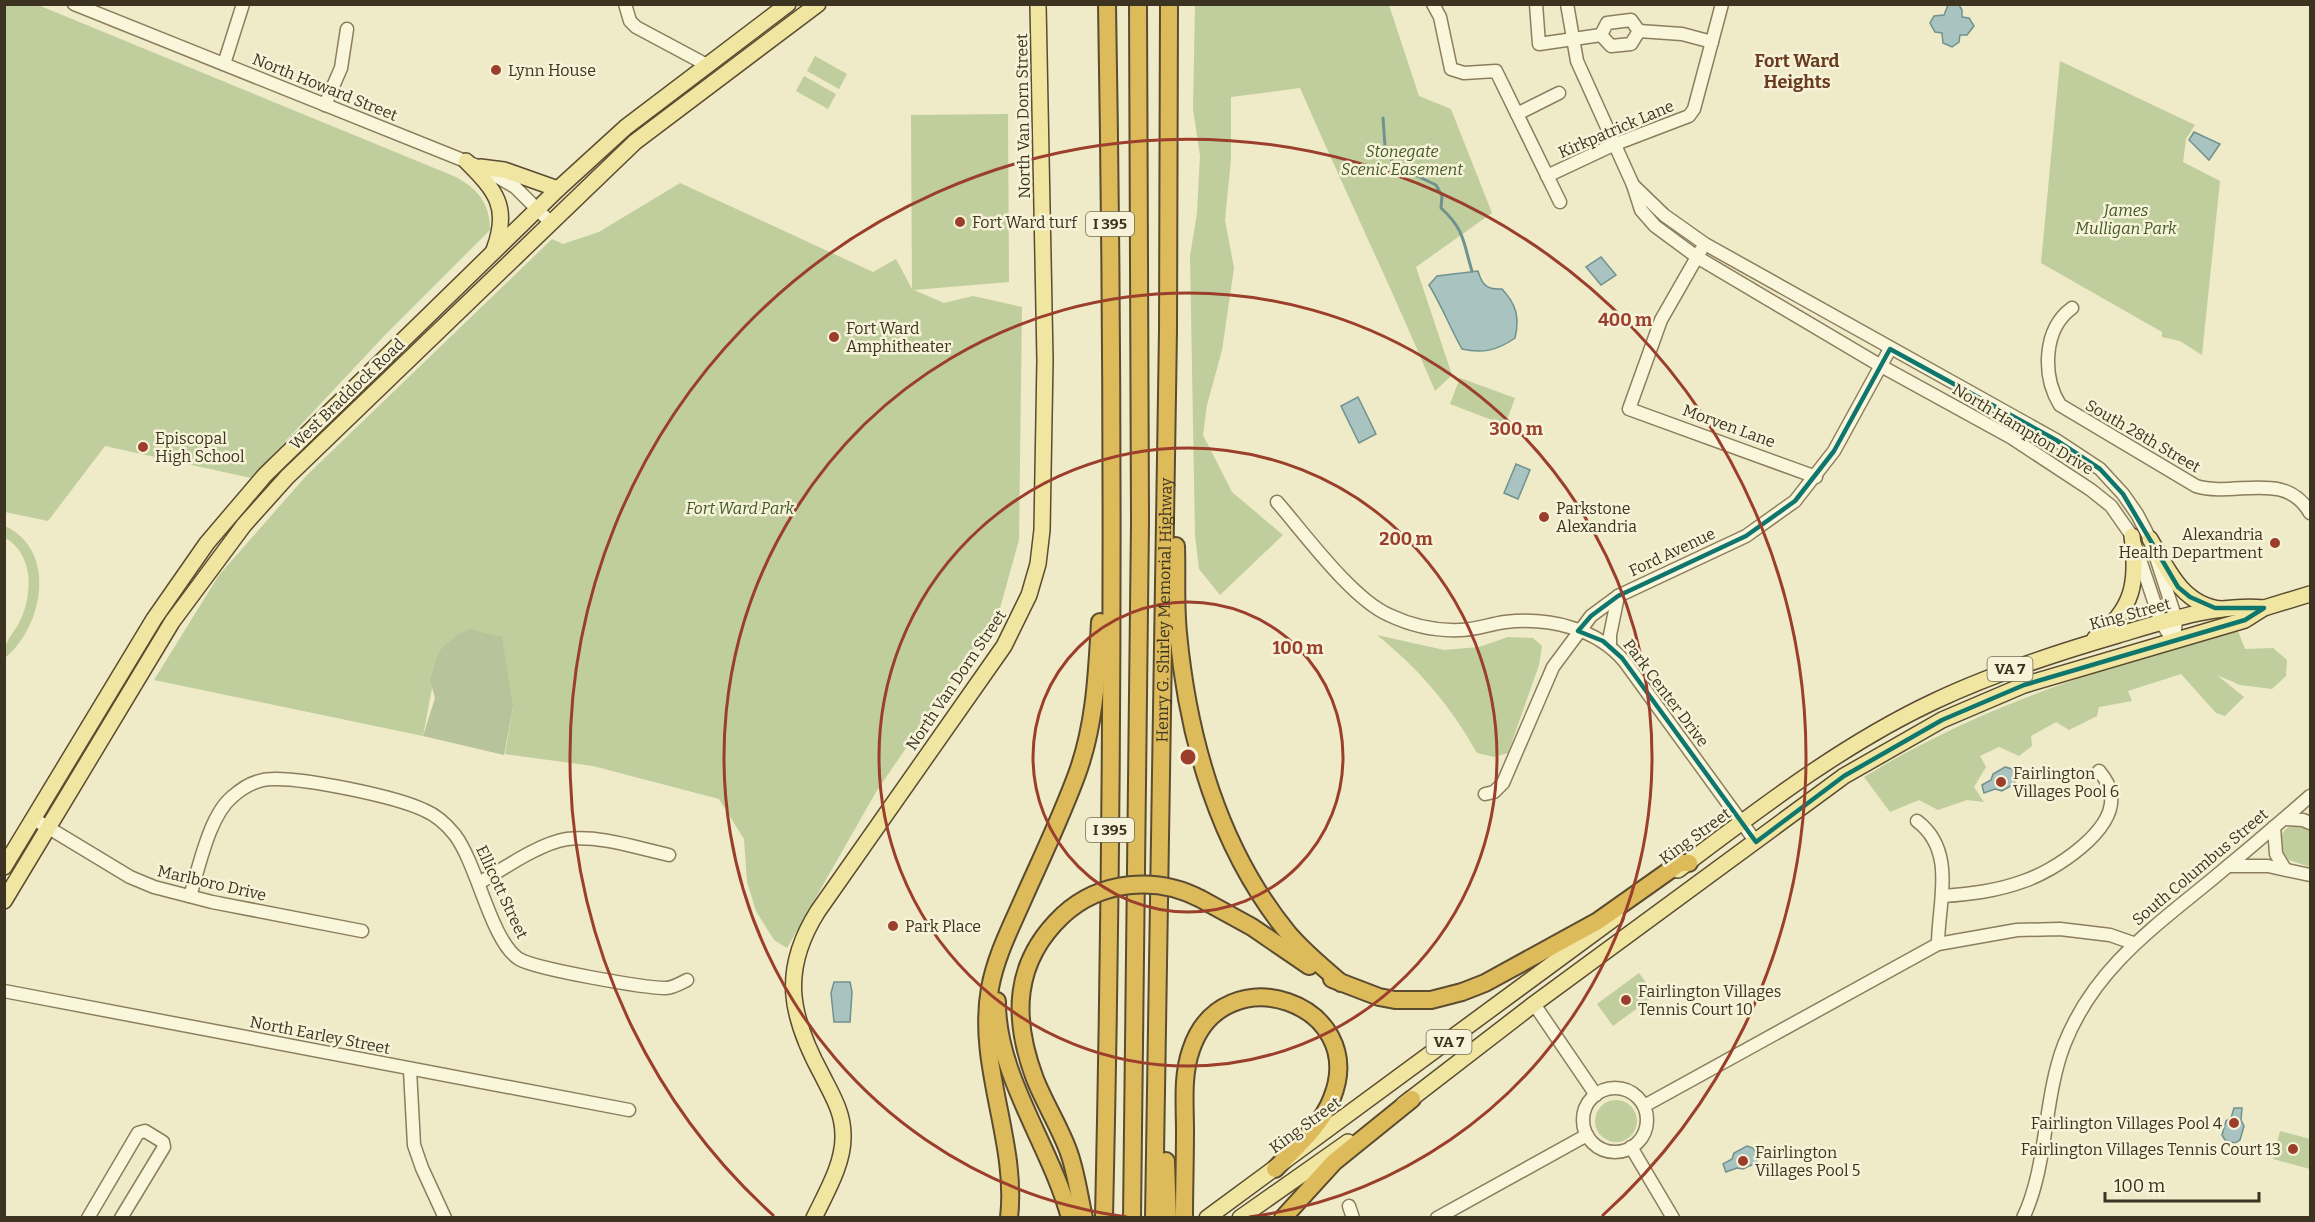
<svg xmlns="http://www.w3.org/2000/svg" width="2315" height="1222" font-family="Bitter,serif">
	<rect width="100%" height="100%" fill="#efeac8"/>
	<g fill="#bfce9c">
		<path d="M4 5H38L456 177C479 190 490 204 490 230L386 334 251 478 105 446 48 521 5 512Z"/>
		<path d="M1195 5H1389L1419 96 1451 109 1492 213 1416 267 1452 375 1435 391C1392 289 1344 189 1300 88L1231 97V159L1225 220 1234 268 1222 350 1207 405 1203 435 1232 492 1283 535 1220 595 1199 569 1195 535 1190 256 1197 213 1200 156 1193 109Z"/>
		<path d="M815 56 847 74 839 89 807 71Z"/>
		<path d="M2060 61 2195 125 2186 139 2183 162 2220 181 2202 355 2180 341 2162 337V332L2041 263Z"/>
		<path d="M804 76 836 94 828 109 796 91Z"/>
		<path d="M1008 114 1009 282 914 290 944 303 973 296 1022 307 1019 540 999 612 876 792 787 948 774 940 756 911 747 882 744 839 719 799 593 766 505 754 513 707 439 651 423 736 154 680 219 575 306 476 552 239 563 244 599 232 680 183 873 272 896 259 912 289 911 115Z"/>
		<path d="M1460 378 1515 398 1505 425 1450 404Z"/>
		<path d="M5 526C58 551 43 627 5 658 4 639 12 637 20 621 33 594 34 554 5 538Z"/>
		<path d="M2238 631 2245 649 2273 648 2287 660 2286 676 2272 689 2240 685 2217 675 2244 697 2225 716 2216 713 2181 674 2128 691 2132 701 2099 707 2097 716 2069 730 2056 722 2031 736 2032 746 2019 756 1999 747 1980 756 1986 767 1974 787 1984 802 1967 800 1938 810 1919 800 1890 812 1864 777C1979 706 2108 665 2238 631Z"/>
		<path d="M1377 635 1444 650 1479 647 1508 637 1533 638 1542 646 1539 665 1508 753 1494 757 1477 753C1450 705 1420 670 1377 635Z"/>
		<path d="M2298 824 2310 830V867L2289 860 2280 849C2280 835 2283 826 2298 824Z"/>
		<path d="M1639 973 1655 995 1613 1026 1597 1004Z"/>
		<circle cx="1616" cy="1121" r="21"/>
		<path d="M2280 1131 2310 1139V1169L2273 1159Z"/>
	</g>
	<path fill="#b7c39b" d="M469 629 502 637 513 707 504 755 423 736 435 698 430 680 439 651 457 635Z"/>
	<g fill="#a9c3c0" stroke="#6f928f" stroke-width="1.5">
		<path d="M1948 5H1959L1962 10V17L1969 18 1974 26 1967 35H1960L1959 42 1952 47 1943 43 1942 33 1935 32 1930 23 1934 16 1944 15Z"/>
		<path d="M2194 132 2220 144 2209 160 2189 140Z"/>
		<path d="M1601 257 1616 275 1601 285 1586 267Z"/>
		<path d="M1478 271C1482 285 1487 290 1502 289 1516 304 1520 317 1515 338 1498 350 1483 354 1462 349 1450 328 1442 306 1429 285L1437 276Z"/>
		<path d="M1358 397 1376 434 1359 443 1341 406Z"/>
		<path d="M1516 464 1530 470 1518 499 1504 493Z"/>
		<path d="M2005 767 2012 769 2017 777 2014 784 2002 791 1995 789 1984 793 1982 785 1991 780 1993 774Z"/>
		<path d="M834 982H850L852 992 850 1022H834L831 993Z"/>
		<path d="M2234 1108H2242L2241 1120 2244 1126 2240 1140 2235 1143 2225 1140 2222 1135 2226 1121 2231 1118Z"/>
		<path d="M1747 1146 1753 1148 1758 1157 1756 1163 1743 1169 1737 1168 1726 1172 1723 1164 1732 1159 1734 1153Z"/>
	</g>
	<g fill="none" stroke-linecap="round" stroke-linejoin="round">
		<path stroke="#6f928f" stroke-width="3" d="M1383 118 1385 146 1394 165 1436 185 1442 196 1441 208C1465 230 1463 242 1472 271"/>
		<g stroke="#8c7e5d" stroke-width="15">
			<g id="minor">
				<path d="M74 4 480 167 515 187 550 222"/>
				<path d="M625 4 630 21 636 27 707 65"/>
				<path d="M1433 4 1440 17 1451 69 1464 73 1496 71 1560 202"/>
				<path d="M1536 4 1539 44 1601 35"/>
				<path d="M1567 4 1577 61 1633 185 1641 210 1655 226 1697 257 1881 366 2012 438 2091 490 2111 506 2132 536 2161 622 2174 642"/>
				<path d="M1639 31 1682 34 1712 42"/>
				<path d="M1601 35 1607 23 1631 20 1639 31"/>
				<path d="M1601 35 1611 46 1631 44 1639 31"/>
				<path d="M224 64 243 4"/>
				<path d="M325 105 341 68 347 29"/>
				<path d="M1517 114 1559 93"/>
				<path d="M1547 176 1613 145 1689 116 1694 109 1722 4"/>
				<path d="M1633 185 1664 215 1705 244 2056 440 2100 469 2123 494 2137 514 2150 539 2176 619 2174 642"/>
				<path d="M1701 250 1661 320 1629 409 1816 477"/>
				<path d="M2072 308C2043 329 2042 376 2060 405L2196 486C2235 498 2285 469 2310 513"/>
				<path d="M1277 502C1304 533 1352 599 1389 615 1410 625 1436 631 1460 630 1475 630 1490 624 1505 622 1548 617 1597 628 1625 662L1756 842"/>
				<path d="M1610 646V635L1618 596"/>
				<path d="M1485 794 1494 792 1503 783 1553 667 1591 616 1618 596 1746 536 1795 501 1834 451 1890 349"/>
				<path d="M34 819 130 877 154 887 212 902 362 931"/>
				<path d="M2284 819 2303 820 2310 823"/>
				<path d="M1917 821C1957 851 1938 903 1938 944"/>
				<path d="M2274 827 2276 854 2285 869"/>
				<path d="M2228 866H2268L2310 875"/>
				<path d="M479 883C503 869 540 843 567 839 600 835 637 848 669 855"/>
				<path d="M190 896C199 868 209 816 232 797 243 787 258 779 273 779 305 778 394 796 424 810 436 815 447 825 455 835 478 866 491 941 519 959 536 969 644 988 666 988 673 988 681 983 687 980"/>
				<path d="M1943 896C1971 894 1997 891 2024 881 2054 871 2116 831 2111 795 2110 785 2105 778 2099 771"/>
				<path d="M4 991 629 1110"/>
				<path d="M1534 1004 1596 1095"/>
				<path d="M410 1070 414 1145 422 1168 445 1218"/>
				<circle cx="1615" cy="1120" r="32"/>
				<path d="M1644 1106 1938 944 2017 930 2060 929 2110 935 2133 943"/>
				<path d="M1631 1147 1673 1218"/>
				<path d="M1349 1206 1353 1218"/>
				<path d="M88 1218 138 1133 145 1131 163 1142 164 1147 121 1218"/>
				<path d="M1437 1218 1587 1135"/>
				<path d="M2023 1218C2048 1166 2043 1100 2064 1045 2093 971 2150 930 2210 881 2244 853 2277 825 2310 796"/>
			</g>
		</g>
		<g stroke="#5a4b31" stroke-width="18">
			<g id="major">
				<path d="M466 161C496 191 510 207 494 250"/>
				<path d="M480 167 504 170 558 189"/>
				<path d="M2150 539C2167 568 2182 605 2221 609"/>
				<path d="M2095 638C2134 610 2138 581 2132 536"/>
				<path d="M4 867 154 619 207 543 265 475 558 189 626 127 788 4"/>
				<path d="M1678 870C1759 809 1843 744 1935 701 1994 673 2056 653 2118 635 2162 622 2219 603 2264 608"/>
				<path d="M4 901 172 622 244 525 287 477 635 142 818 4"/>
				<path d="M1403 1105 1534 1004 1844 776 1942 720 2024 685 2245 620 2264 608 2310 594"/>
				<path d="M814 1218C826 1193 844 1163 843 1135 843 1112 832 1095 822 1075 790 1016 780 971 818 911L1004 646 1029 595 1038 564 1042 530 1045 360 1038 4"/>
				<path d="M1207 1218 1616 917"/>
				<path d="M1240 1218 1348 1142"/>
			</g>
		</g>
		<g stroke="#5a4b31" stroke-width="20">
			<g id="highway">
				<path d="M1176 546C1177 574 1175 604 1178 633 1188 739 1219 849 1288 933 1304 952 1323 967 1341 983"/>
				<path d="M1201 899 1252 927 1309 966"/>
				<path d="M1063 915C1013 962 1012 1018 1035 1079 1045 1104 1059 1126 1068 1150 1076 1171 1079 1196 1084 1218"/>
				<path d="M1332 979 1379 997 1395 1000H1431L1462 992 1485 983 1598 921 1680 863H1689"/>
				<path d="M997 1001C996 1075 1051 1146 1070 1218"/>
				<path d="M1166 1161 1168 1218"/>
				<path d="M1009 1218C1018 1141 976 1066 990 988 996 955 1012 925 1025 895 1043 855 1062 815 1077 774 1095 725 1097 674 1100 622"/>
				<path d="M1104 1218C1113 813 1114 409 1107 4"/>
				<path d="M1132 1218 1140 522 1138 4"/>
				<path id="s1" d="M1154 1218 1168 331 1169 4"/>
				<path d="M1184 1218C1184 1189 1185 1160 1185 1131 1185 1104 1182 1076 1191 1050 1223 953 1370 1003 1332 1098 1322 1125 1295 1148 1275 1169"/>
				<path d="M1283 1218 1334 1162 1412 1099"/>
			</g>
		</g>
		<use href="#minor" stroke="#f9f6dc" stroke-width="12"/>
		<use href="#major" stroke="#f1e6a1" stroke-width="15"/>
		<use href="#highway" stroke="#ddba5a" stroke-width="16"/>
		<g stroke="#5a4b31" stroke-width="20" stroke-linecap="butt">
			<path id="highway-bridge" d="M1063 915C1100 881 1156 875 1201 899"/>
		</g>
		<use href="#highway-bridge" stroke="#ddba5a" stroke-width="16"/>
	</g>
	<path fill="none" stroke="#0f766e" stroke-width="4.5" stroke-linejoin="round" d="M1890 349 2056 440 2100 469 2123 494 2178 587 2190 597 2215 608H2264L2245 620 2024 685 1942 720 1844 776 1756 842 1622 658 1603 641 1578 631 1591 616 1618 596 1746 536 1795 501 1834 451Z"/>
	<g fill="none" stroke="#9b3f2c" stroke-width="3">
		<circle cx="1188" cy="757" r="155"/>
		<circle cx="1188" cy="757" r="309"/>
		<path d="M1127 1217A464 464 0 1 1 1249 1217"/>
		<path d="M774 1216A618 618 0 1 1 1602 1216"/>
	</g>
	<g fill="#9b3f2c" stroke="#f6f3d8" stroke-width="2">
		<circle cx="496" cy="70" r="6"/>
		<circle cx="960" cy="222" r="6"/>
		<circle cx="834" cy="337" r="6"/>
		<circle cx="143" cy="447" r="6"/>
		<circle cx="1544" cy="517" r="6"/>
		<circle cx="2275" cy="543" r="6"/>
		<circle cx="2001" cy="782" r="6"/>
		<circle cx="893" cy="926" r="6"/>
		<circle cx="1626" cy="1000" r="6"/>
		<circle cx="2234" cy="1123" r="6"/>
		<circle cx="2293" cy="1149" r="6"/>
		<circle cx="1743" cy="1161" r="6"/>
	</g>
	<g text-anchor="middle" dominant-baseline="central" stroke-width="5" stroke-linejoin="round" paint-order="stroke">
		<g fill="#f6f3d8" stroke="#746d57" stroke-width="1.5">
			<rect x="1086" y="212" width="48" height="24" rx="4.5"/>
			<rect x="1987.5" y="657" width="45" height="24" rx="4.5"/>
			<rect x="1086" y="818" width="48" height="24" rx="4.5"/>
			<rect x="1426.5" y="1030" width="45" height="24" rx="4.5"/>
		</g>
		<g font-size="15" font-weight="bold" fill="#3c3320">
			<text x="1110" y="224">I 395</text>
			<text x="2010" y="669">VA 7</text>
			<text x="1110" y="830">I 395</text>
			<text x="1449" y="1042">VA 7</text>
		</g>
		<g font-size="16" fill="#3c3320" stroke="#f6f3d8" text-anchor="start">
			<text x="508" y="70">Lynn House</text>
			<text x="972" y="222">Fort Ward turf</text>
			<text x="846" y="328">Fort Ward<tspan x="846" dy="18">Amphitheater</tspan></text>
			<text x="155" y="438">Episcopal<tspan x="155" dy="18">High School</tspan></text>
			<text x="1556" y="508">Parkstone<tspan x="1556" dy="18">Alexandria</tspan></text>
			<text x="2263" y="534" text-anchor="end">Alexandria<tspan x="2263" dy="18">Health Department</tspan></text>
			<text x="2013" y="773">Fairlington<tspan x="2013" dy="18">Villages Pool 6</tspan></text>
			<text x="905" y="926">Park Place</text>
			<text x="1638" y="991">Fairlington Villages<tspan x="1638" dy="18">Tennis Court 10</tspan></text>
			<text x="2222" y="1123" text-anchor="end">Fairlington Villages Pool 4</text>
			<text x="2281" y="1149" text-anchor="end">Fairlington Villages Tennis Court 13</text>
			<text x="1755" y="1152">Fairlington<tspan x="1755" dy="18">Villages Pool 5</tspan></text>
		</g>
		<g font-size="16" fill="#3c3320" stroke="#f6f3d8">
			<text transform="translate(325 87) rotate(22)">North Howard Street</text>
			<text transform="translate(1023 116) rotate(-91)">North Van Dorn Street</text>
			<text transform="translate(1616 129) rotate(-23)">Kirkpatrick Lane</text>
			<text transform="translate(347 394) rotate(-44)">West Braddock Road</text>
			<text transform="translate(1729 426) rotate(20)">Morven Lane</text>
			<text transform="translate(2023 429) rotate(31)">North Hampton Drive</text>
			<text transform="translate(2143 436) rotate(30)">South 28th Street</text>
			<text transform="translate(1672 552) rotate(-25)">Ford Avenue</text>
			<text stroke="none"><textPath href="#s1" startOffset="608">Henry G. Shirley Memorial Highway</textPath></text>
			<text transform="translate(2130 614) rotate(-15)">King Street</text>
			<text transform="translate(956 680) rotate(-56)">North Van Dorn Street</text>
			<text transform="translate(1666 693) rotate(53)">Park Center Drive</text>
			<text transform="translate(1695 836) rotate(-36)">King Street</text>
			<text transform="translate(2200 867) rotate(-40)">South Columbus Street</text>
			<text transform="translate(212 883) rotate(13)">Marlboro Drive</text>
			<text transform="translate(502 892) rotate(65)">Ellicott Street</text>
			<text transform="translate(320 1035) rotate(11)">North Earley Street</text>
			<text transform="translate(1305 1125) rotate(-36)">King Street</text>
		</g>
		<g font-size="16" font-style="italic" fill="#435927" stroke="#f6f3d8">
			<text x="1402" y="151">Stonegate<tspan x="1402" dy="18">Scenic Easement</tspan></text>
			<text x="2126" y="210">James<tspan x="2126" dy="18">Mulligan Park</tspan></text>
			<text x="740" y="508">Fort Ward Park</text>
		</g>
		<g font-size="18" font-weight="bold" fill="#693c20" stroke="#f6f3d8">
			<text x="1797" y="61">Fort Ward<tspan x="1797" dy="21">Heights</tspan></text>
		</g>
	</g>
	<circle cx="1188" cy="757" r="9" fill="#9b3f2c" stroke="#f6f3d8" stroke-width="3"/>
	<g font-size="18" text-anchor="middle" font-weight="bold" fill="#9b3f2c" stroke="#f6f3d8" stroke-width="5" stroke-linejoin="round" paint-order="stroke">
		<text x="1625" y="326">400 m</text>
		<text x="1516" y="435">300 m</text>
		<text x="1406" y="545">200 m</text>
		<text x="1298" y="654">100 m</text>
	</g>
	<rect width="2315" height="1222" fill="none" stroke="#3c3320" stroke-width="12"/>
	<path d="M2105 1192v9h154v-9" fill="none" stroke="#3c3320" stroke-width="3"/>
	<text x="2114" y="1192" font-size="18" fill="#3c3320" stroke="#f6f3d8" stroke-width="4.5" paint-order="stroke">100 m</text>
</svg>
